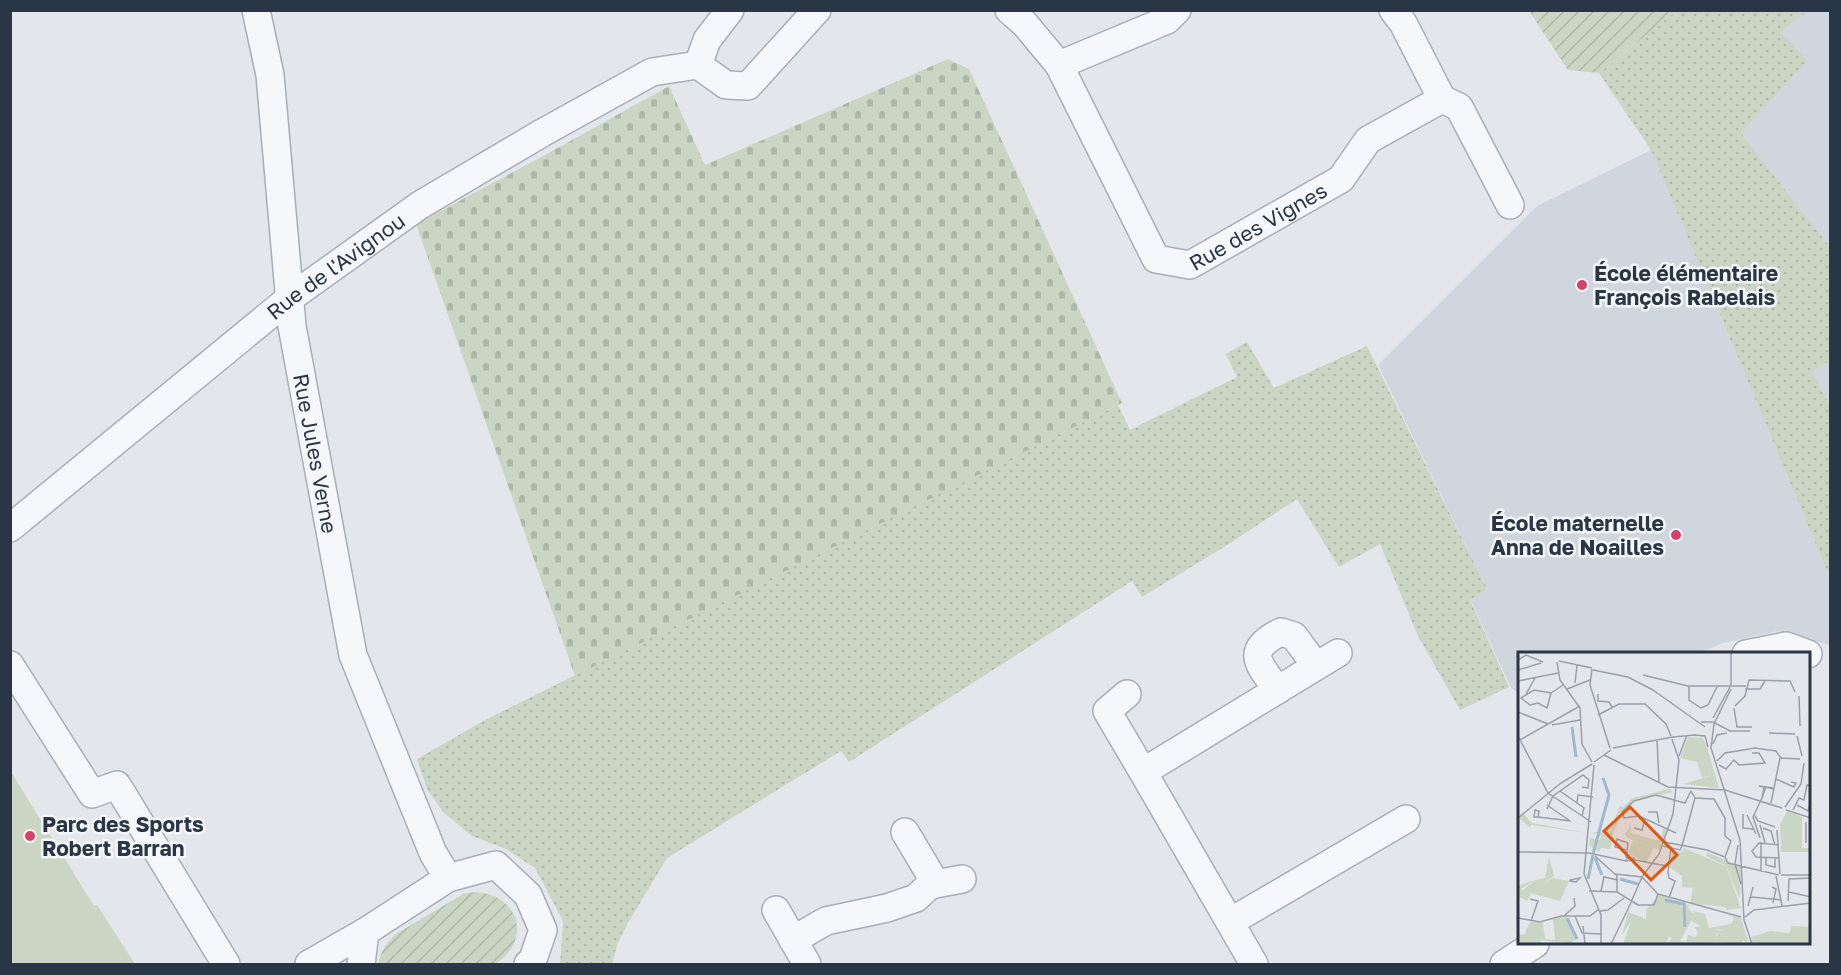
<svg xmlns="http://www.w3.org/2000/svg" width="1841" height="975" font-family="'Golos Text',sans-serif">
	<defs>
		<pattern id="grass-dots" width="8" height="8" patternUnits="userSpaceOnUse" patternTransform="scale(1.5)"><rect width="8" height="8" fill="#cad6c3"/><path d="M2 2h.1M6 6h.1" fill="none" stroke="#aeb8a9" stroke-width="1.8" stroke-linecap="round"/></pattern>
		<pattern id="cemetery-stones" width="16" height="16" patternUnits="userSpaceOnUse" patternTransform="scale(1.5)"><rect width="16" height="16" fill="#cad6c3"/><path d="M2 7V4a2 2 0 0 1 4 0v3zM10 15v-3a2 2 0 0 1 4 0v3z" fill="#aeb8a9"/></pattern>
		<pattern id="garden-furrows" width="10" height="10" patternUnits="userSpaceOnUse" patternTransform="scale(1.5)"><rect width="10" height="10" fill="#cad6c3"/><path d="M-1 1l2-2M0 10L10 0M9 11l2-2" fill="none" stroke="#aeb8a9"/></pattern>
	</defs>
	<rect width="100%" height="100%" fill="#e3e7ec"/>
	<g fill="#d0d6de">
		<path d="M1808 11H1830V247L1741 133 1806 61 1781 32Z"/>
		<path d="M1651 150 1830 578V645L1778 631 1724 643 1695 654H1520V694L1511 688 1470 599 1487 589 1378 365 1537 206Z"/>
		<path d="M1830 361V405L1812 372Z"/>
	</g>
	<g fill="url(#grass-dots)">
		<path d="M1676 11H1808L1781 32 1807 61 1741 133 1830 247V361L1812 372 1830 405V578L1651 150 1599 73Z"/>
		<path d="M1247 342 1274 388 1367 346 1487 589 1470 600 1509 687 1460 710 1418 636 1380 544 1339 567 1297 499 1224 547 1142 597 1132 581 849 762 841 751 667 858 628 923 617 945 612 964H560L563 921 535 868 506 849 472 836 443 812 427 789 417 759 485 720 1118 405 1130 430 1237 377 1226 354Z"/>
	</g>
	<path fill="url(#cemetery-stones)" d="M948 59 969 69 1122 403 575 676 416 224 547 154 669 86 705 165Z"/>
	<g fill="url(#garden-furrows)">
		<path d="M1529 11H1676L1599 73 1568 70Z"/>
		<path d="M475 892C519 894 533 940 495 964H378C381 951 386 943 396 934L463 894Z"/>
	</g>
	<path fill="#cad6c3" d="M11 772 94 906 97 905 135 964H11Z"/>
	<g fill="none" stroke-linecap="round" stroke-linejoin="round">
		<g stroke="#a7aeb7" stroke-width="30">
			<g id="minor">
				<path id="s1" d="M256 10 270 75 292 326 353 655 433 853 448 878"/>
				<path d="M730 10 707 40 698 65 726 85 748 86 817 10"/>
				<path id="s2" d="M1009 10 1025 24 1059 65 1156 259 1190 265 1341 179 1368 140 1442 99 1403 23 1393 10"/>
				<path d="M1059 65 1167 20 1177 10"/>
				<path d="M1442 99 1459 107 1510 205"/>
				<path id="s3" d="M10 528 290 298 420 205 542 133 652 72 698 65"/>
				<path d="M1746 654 1786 646 1808 654"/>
				<path d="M10 665 92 794 117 785 226 964"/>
				<path d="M1278 690C1259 665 1243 650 1281 632L1294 636 1316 666"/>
				<path d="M1127 694 1107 711 1143 772"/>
				<path d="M930 885 962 879"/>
				<path d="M776 910 807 964"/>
				<path d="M1230 922 1406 819"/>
				<path d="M793 940 826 921 887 908 916 898 930 885V874L905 832"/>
				<path d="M309 964 365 932 448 878 496 865 528 895 543 930 532 962 528 964"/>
				<path d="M361 964 365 932"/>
				<path d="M1254 964 1143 772 1338 653"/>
				<path d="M1504 964 1535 944"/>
			</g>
		</g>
		<use href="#minor" stroke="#f6f7fa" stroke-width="27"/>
	</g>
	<g fill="#d74167" stroke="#f3f6f9" stroke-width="2">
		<circle cx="1582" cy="285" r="6"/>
		<circle cx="1676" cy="535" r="6"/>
		<circle cx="30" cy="836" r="6"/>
	</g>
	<g text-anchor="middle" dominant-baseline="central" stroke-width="5" stroke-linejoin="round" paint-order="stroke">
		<g font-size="21" fill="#293645" stroke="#f3f6f9">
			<text stroke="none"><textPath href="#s2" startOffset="404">Rue des Vignes</textPath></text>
			<text stroke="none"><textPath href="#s3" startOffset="418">Rue de l'Avignou</textPath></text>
			<text stroke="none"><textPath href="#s1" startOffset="448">Rue Jules Verne</textPath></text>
		</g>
		<g font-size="21" font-weight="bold" fill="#293645" stroke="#f3f6f9" text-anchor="start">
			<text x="1594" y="273">École élémentaire<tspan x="1594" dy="24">François Rabelais</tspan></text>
			<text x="1664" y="523" text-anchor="end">École maternelle<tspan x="1664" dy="24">Anna de Noailles</tspan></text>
			<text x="42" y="824">Parc des Sports<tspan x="42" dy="24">Robert Barran</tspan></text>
		</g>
	</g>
	<g transform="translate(1518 652)">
		<rect width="292" height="292" fill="#e3e7ec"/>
		<path d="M183 82 189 95 201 136 165 132 192 124ZM151 137 155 140 116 148 104 160 94 184 72 181 92 179 102 154 105 155 115 146ZM6 162 14 171 70 181 13 173 12 176 1 166ZM113 171V181L138 188 143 187 145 177 148 178 142 198 110 186 107 183ZM189 200 223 215 222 247 208 214 188 204ZM31 205 36 224 26 231 15 229 3 237 13 242 9 249 1 245 0 234 13 229 27 226ZM146 252 165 256 167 252 175 254H169L175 262 176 259 187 262 191 276 213 272 216 267 214 264 223 266 231 292 225 288 224 292 211 276 207 279 199 277 198 288 193 290 198 292H149L154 286 151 284 148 292H105L113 270 104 283 110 260 128 267V258L134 260ZM173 269 183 274 176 275 180 280 177 285 170 283 168 290 162 289ZM13 269 25 271 27 287 40 288 60 292 20 288 15 275 10 274Z" fill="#cad6c3" fill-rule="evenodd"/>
		<path d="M47 264 58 287 53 291 37 288 35 266ZM213 272 224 292 193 290 200 283 197 278 207 279ZM10 274 15 275 24 292H0V282L6 283ZM274 274 292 275V292H235L233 285 252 279 271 281Z" fill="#cad6c3"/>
		<path d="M141 243 167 252 159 257 146 253 139 263 128 258Z" fill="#cad6c3"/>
		<path d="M115 188 136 196 128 211 110 201Z" fill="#cad6c3"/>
		<path d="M269 159 284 165V196H292V200H263L262 173Z" fill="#cad6c3"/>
		<path d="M83 182 95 185 92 197 83 196 81 200 71 193 72 186 82 188Z" fill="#cad6c3"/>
		<path d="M170 85 185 86 192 124 184 126 179 110 162 106ZM166 196 208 214 223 256 209 258 207 255 172 251 175 236 164 235V224L151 215 155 198 164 200ZM35 226 51 229 42 249 4 239 16 229 26 231Z" fill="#cad6c3"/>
		<path fill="none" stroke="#9cb9ce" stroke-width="3" d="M54 75 58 105M75 202 91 143 85 126M77 206 84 223M70 227 75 203M102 227 120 232M147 248 166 252 167 275M49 266 59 287"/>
		<path fill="none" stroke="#99a0a9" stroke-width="1.5" d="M0 8 8 3 25 10M41 9 74 16M39 10 42 28 62 56 64 92 74 110M74 17 72 33 92 96M0 18 23 11M75 18 110 25 135 38M125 23 170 34H228M0 29 40 21M57 31 59 13M171 34V48L183 56 190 53 199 35M213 34V0M49 37 72 28M213 37 196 72 193 96 222 188 226 268 234 292M227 37H242L247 29M33 41 29 56 20 51 12 53 3 46 16 38 33 41 45 33M139 41 135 38 187 75M8 42 17 26M80 42V49L91 50 94 55M281 44 282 74M217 54 227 44 231 28 272 29 277 40M216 56 219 75H234M0 60 30 72M80 63 101 52H127L148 72 153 84M195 66 212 35M183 70H195L212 79H232M34 73 62 68M251 81 277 82M176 83 187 84 190 95M0 84 30 141 73 170M279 84 284 104M155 85 177 83M139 87 141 130M2 88 62 54M195 92 199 83 209 81M95 96 155 85M86 103 150 135 207 138 264 156M161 104 169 83M199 109 207 101 237 96 258 99 263 106 282 107M76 110 93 98M76 113 66 222 83 263V292M201 113 208 117 216 108 221 113 247 111 241 101H234M258 127 276 135 278 131 273 130M246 135 244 146 248 134M256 137 241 134 256 136M42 139 66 156 64 164M177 146 196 147 207 166V184L213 189 207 205M59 151 60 143 75 145M253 151 262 106M29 153 52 169M279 153 290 159 292 152M267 155 283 132 286 111M29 157 35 144 65 123 71 128 70 136 64 135M17 158 21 159 20 165H16ZM268 158 293 166M275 158 281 146 286 148 289 133 293 134M130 160H139L141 171M225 162V176L235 177M229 163 238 182M237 164 240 169 257 175M20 165 53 169M0 166 43 131 74 112M288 170V191M242 173 247 191M116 176 124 178 127 167M245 176 253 179 257 193M259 178 262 222M158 181 121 164 106 166 104 160 116 149 138 143 167 151 173 139 177 146M242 186 235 165 244 146M146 190 189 198 207 205 210 211 261 223M261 193 241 191 234 199 238 205 262 206M145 194 162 198 164 194M164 194 177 146M108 198 97 195 99 187 110 191 108 206M0 200 71 201 108 209M77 204 99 224V240M248 205V213L257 215V205M109 206H116L117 208 108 209ZM117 208 149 214M217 212 220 193M217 212 223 232M243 219V190M97 222 124 225 140 242M263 223H293M258 224 264 254M62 226 58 230 52 229V228ZM254 235 258 237 255 251M71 239 99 240 120 253H136L140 242M83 239 86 225 100 228M271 240 293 245M140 242 223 265M233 245 264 248M151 246 157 229 151 226 150 220 153 196M12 247 20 249 13 269M270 249 271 227 293 226M230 254 235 235M110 257 124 225 141 202 155 162 161 108 154 87M82 259 90 258 106 246M46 264 57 254 56 246M57 264 64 281 83 282M227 265 236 258 293 251M0 266 22 270 43 264H72L81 257M65 274 67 292M93 292 110 257"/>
		<path fill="#de570f" fill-opacity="0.15" stroke="#de570f" stroke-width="3" d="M112 155 159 203 133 228 86 179Z"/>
		<rect width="292" height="292" fill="none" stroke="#293645" stroke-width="3"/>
	</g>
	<rect width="1841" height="975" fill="none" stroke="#293645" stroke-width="24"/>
</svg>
